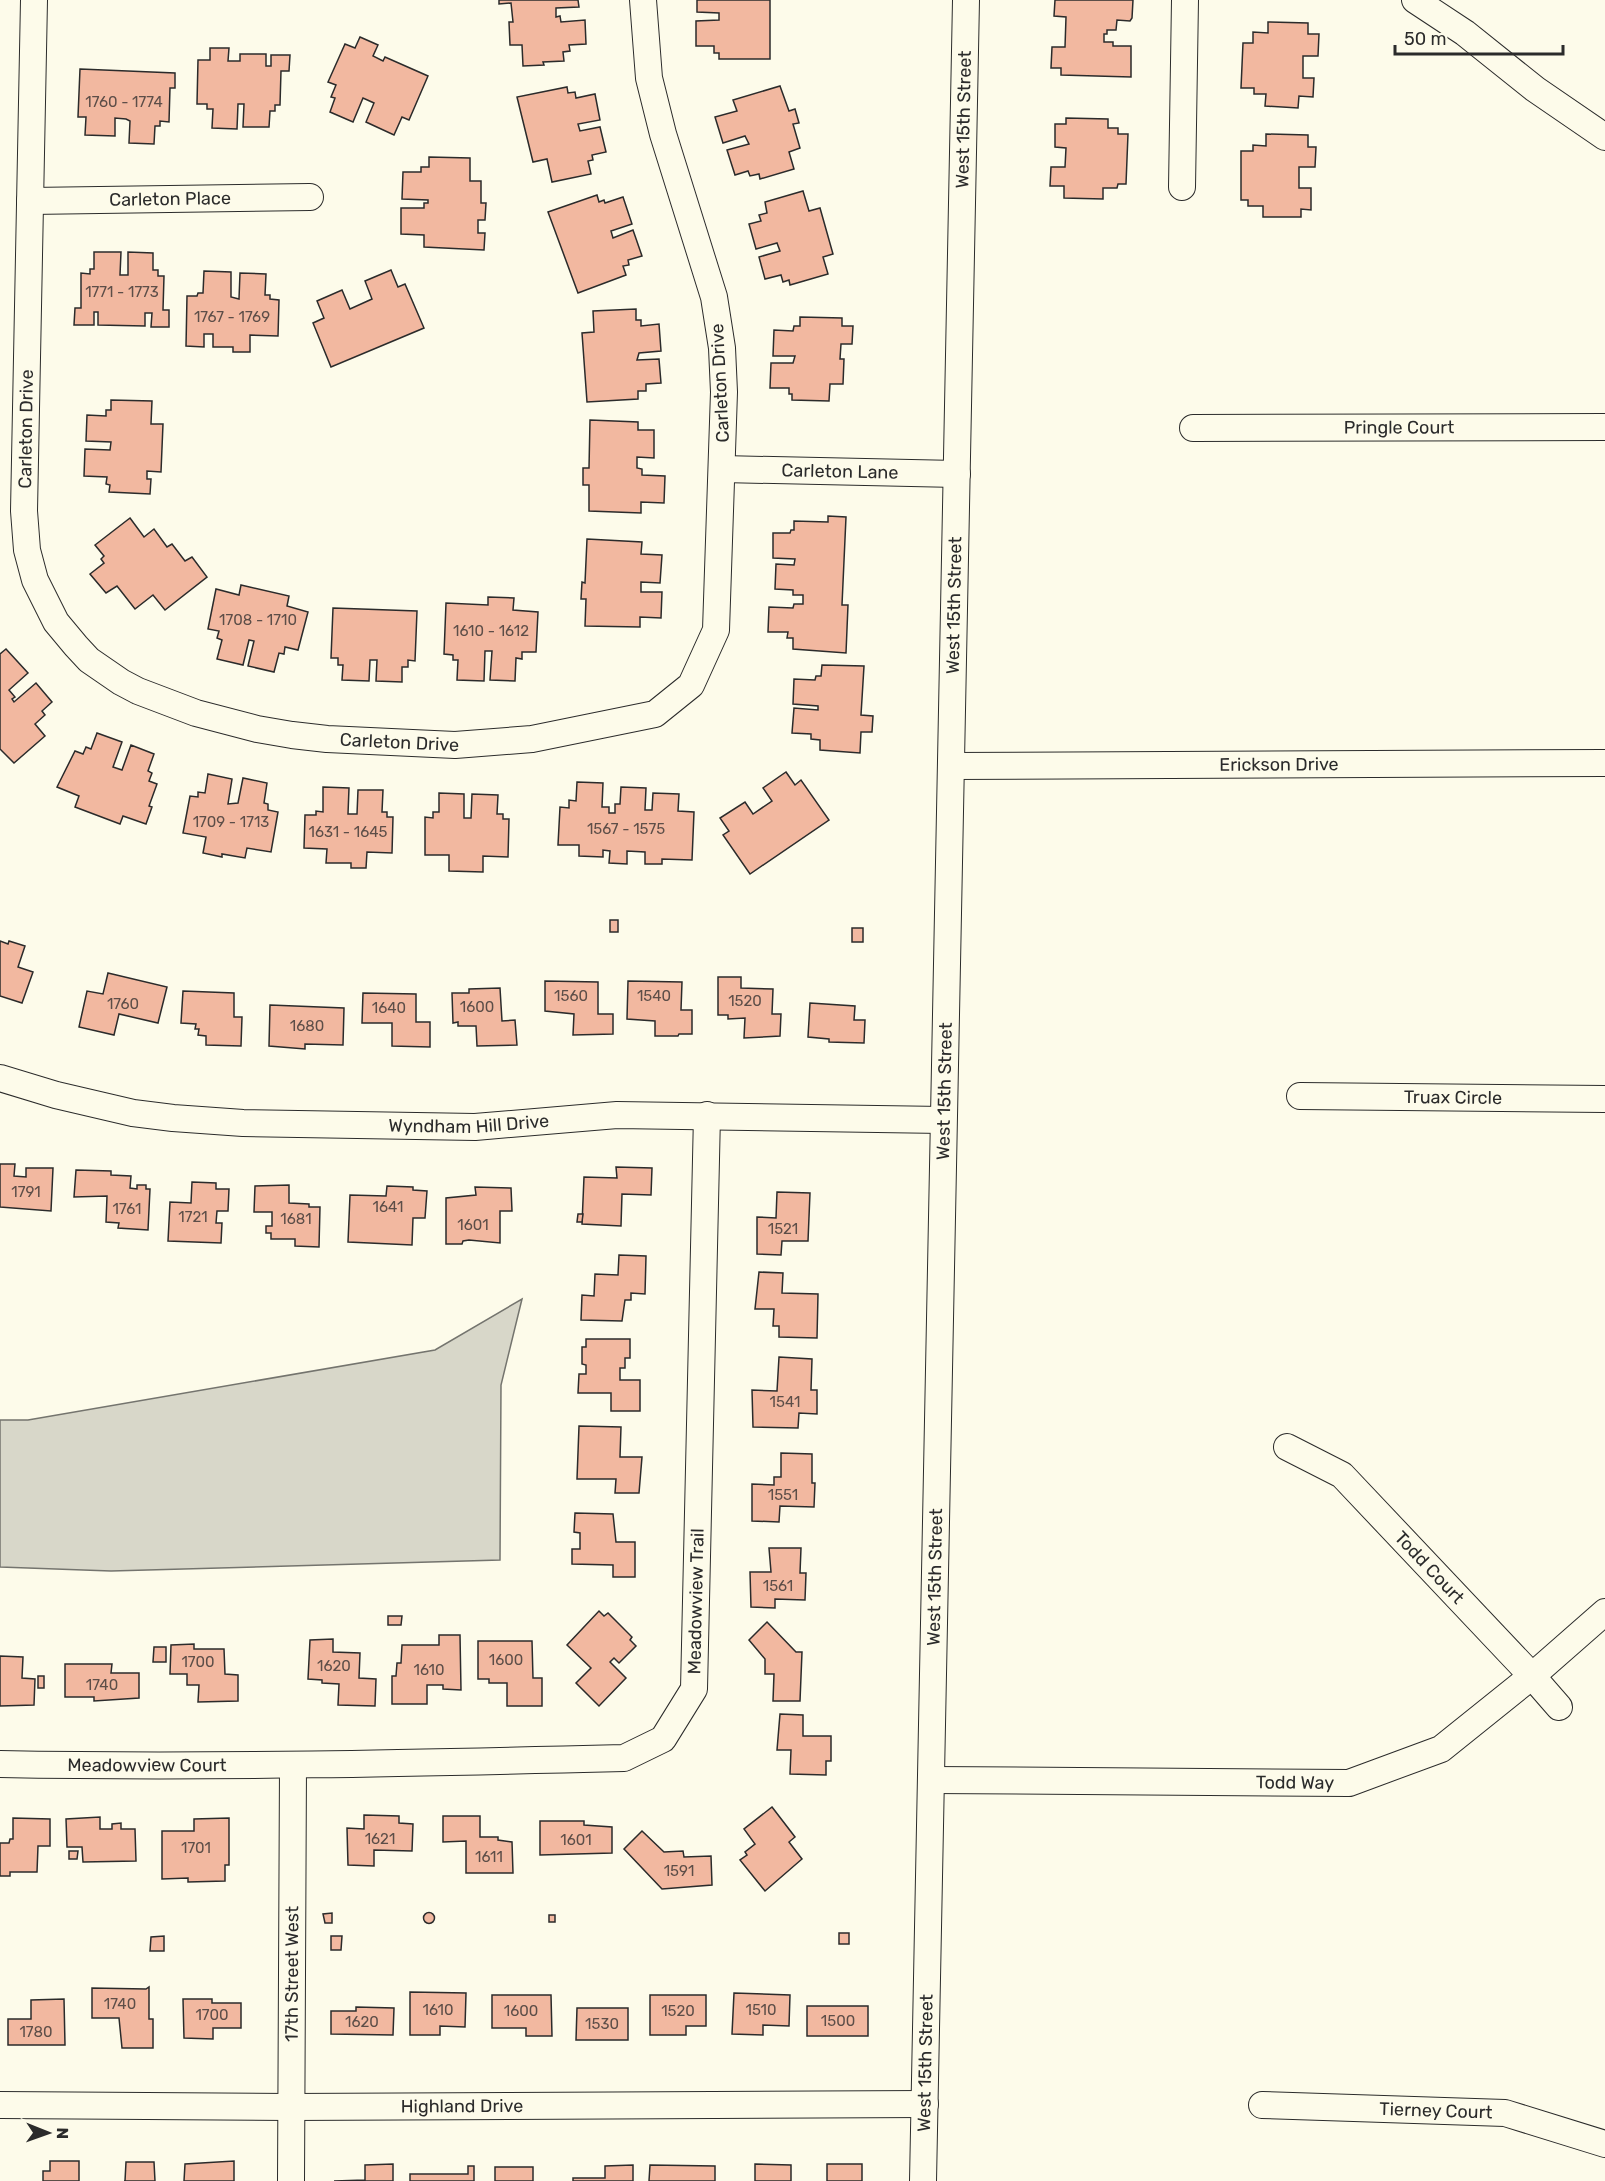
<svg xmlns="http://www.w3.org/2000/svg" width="1605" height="2181" font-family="Rubik,sans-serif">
	<rect width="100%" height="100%" fill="#fdfbea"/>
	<path fill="#d8d7c9" stroke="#74746e" stroke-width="1.5" d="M522 1299 501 1385 500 1560 111 1571 0 1567V1420H28L435 1350Z"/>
	<g fill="#f2b8a0" stroke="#2b2b2b" stroke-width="1.5">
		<path d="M499 0H578L579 7 556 8V17L560 16 561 22 585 20 586 44 569 45 570 51 563 52 564 61 543 62 544 65 523 66 522 45H510L509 22H513L511 3 499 4Z"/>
		<path d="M697 0H770V59H719V53H714V46H696V21L719 20V13L697 12Z"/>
		<path d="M1055 0H1133L1132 18 1130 21 1117 20 1116 30H1107V34H1104V42H1113V46H1131V77L1061 75V68H1051L1052 47H1065L1066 17 1054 16Z"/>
		<path d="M1268 22 1308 23V34H1319L1318 56H1303V78H1314L1313 97 1299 96 1298 108 1265 106 1266 94H1254V88H1241L1243 43H1253V32L1268 33Z"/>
		<path d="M360 37 378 45 373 56 383 61 385 57 428 76 409 120 402 117 394 135 366 122 374 103 363 98 353 122 330 112 335 98 331 97 336 85 328 82 345 44 355 48Z"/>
		<path d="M210 48H229L228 61H240V54H266V66H271V55H290L289 71H281L280 105H275V111H270L269 127H243L244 104H238L237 129 212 128 213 109H207V104H197L198 60H210Z"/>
		<path d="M80 69 175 73V88H170L169 122 160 121V126H155L154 144 129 143 130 121 126 119 115 118V136L85 135 86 117H78Z"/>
		<path d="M780 86 789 111 795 109 799 123 793 124 800 148 789 152 794 169 760 179 759 174 750 176 748 171 735 175 727 150 749 144 745 136 723 143 715 117 737 111 733 100Z"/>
		<path d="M567 87 568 93 575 92 576 98 595 94 600 120 578 124 580 131 600 127 606 152 592 155 593 160 588 161 591 174 552 182 547 159 533 162 517 97Z"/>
		<path d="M1066 118 1108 119V128H1118V134H1128L1126 184H1118L1117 188H1103V199L1064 198V186H1050L1051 167H1065L1066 148 1055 147V124H1066Z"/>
		<path d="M1266 134 1308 135V147H1316L1315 167H1299V188H1311V210L1301 209V217H1263V206H1248V200H1241V151H1253V145L1266 146Z"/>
		<path d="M429 157 470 158V181H481V203H486L485 220H478V233H485L484 250 424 247V235L401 234V208H424V203H428V200L402 199 403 172H421V167H429Z"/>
		<path d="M803 191 809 211 820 208 833 254 823 257 828 274 790 285 789 280 783 282 781 275 765 279 759 257 780 251 777 243 756 249 749 224 761 221 759 215 767 213 765 202Z"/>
		<path d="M597 195 599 202 604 200 605 203 623 197 632 224 611 231 613 238 633 230 642 256 628 260 629 265 623 266 626 275 578 293 548 212Z"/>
		<path d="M94 252H121L120 275H128V252L153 253V270H158V276H164L163 310H169V327H151L152 313H145V326L98 325V312H94V325H74L75 308H81V273L90 274V269H94Z"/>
		<path d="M391 270 398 287 405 284 424 328 331 367 313 323 324 318 317 301 342 290 350 309 372 299 365 281Z"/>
		<path d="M204 271 231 272V297L239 299 240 273 266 274 265 295H270V299L279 300 278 336 250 335V352H233V347H213V334H204V347L186 346 187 296H197L198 293H203Z"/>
		<path d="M636 309V320H641V326L659 324 661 351 639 353 637 360 659 359 661 383 646 384V391H638V399L587 402 582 333 594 332 593 311Z"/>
		<path d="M800 317 842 318V326H853L852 344H841L840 359H844L843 384H830L829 401 792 400V394H789V388H770L771 363H793L795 356H773L774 330 793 331 794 326H800Z"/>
		<path d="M111 400 152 401 151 424H163L161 472 147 471V479H151L150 494 109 492 110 485 106 484 107 477 84 476 85 449 110 450 111 442 86 441 87 415 106 416V410H111Z"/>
		<path d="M590 420 638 422V430H654V458L637 457V468L642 469V475L665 476 664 503 641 502V513L589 511V485H583V468H589Z"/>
		<path d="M828 516 846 517 842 605H848L846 653 793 649V638H787L788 632H768L769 607 793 608 794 604H803V595H793V590L775 589 776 564 794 565 795 559 773 558V533H790L791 530H794V521L828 522Z"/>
		<path d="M130 518 144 537 154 529 167 547 172 544 185 561 192 557 207 577 165 610 153 595 135 609 117 586 106 593 90 574 104 563 101 559 104 556 95 545Z"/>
		<path d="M587 539 642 542 641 554 662 555 660 583 641 582V592H662L661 618 640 617V627L585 626 586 599H581L582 582 585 583Z"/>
		<path d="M241 585 289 596 287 606 308 612 298 650 285 647 284 654 279 653 274 672 248 666 254 641 249 640 243 665 217 659 222 640 217 638 219 631 208 629 216 589 239 595Z"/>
		<path d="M488 597 514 598 513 610 538 612 536 652H522V659L516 658 515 681 490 680 492 651H485L484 681 457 680 458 660H453V655L444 654 446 603 488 605Z"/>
		<path d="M333 608 417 611 415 661 408 660V667H402V682L376 681 377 660H370L369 681 342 680 343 665H338V658H331Z"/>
		<path d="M6 649 28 673 9 690 15 697 12 699 14 702 36 683 52 702 42 711 45 715 35 724 45 736 14 763 0 749V654Z"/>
		<path d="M822 665 864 666 861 715 873 716 872 732H861L860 753 820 750V740L811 739V734L792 733 794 708 818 710V706L793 704 794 679 815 680 816 676H821Z"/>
		<path d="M97 733 122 742 113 767 122 770 131 745 154 754 148 771 152 773 149 781 157 784 149 806 152 807 146 824 123 816 120 824 75 807 79 796 57 787 75 751 83 754 86 747 91 749Z"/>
		<path d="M786 772 795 785 801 780 829 820 750 874 723 835 729 831 720 818 745 802 753 814 772 801 763 788Z"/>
		<path d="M208 774 232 779 228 804 238 803 243 778 267 783 264 803 268 804V810L278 812 271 852 247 848 245 858 222 854V857L203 853 206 837 183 833 190 796 198 797V792L205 793Z"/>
		<path d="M577 782 603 783 602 807H609V813H615V804H620L621 787 646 788 645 810H652L653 793 679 794 678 811 694 812 692 860 662 859V864H645V852L627 851V864L609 863 610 851 603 850V857L579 856V845H558L560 807 569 808V800L576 801Z"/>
		<path d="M323 787 349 788 348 814H357L358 790H383L382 812H387V817H393L392 853 367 852 366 868H351V863H326L327 849 304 848 305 815H316V811L323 812Z"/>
		<path d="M439 793 464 794V818H471L472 794 498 795 497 814H503V819H509L508 857 483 856V872L449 871V855H425V817L433 818V812H439Z"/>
		<rect x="610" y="920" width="8" height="12"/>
		<rect x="852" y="928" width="11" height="14"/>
		<path d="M0 941 8 944 9 941 25 946 18 967 33 972 22 1003 0 996Z"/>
		<path d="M108 973 167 987 158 1023 119 1014 114 1035 79 1027 87 991 103 994Z"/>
		<path d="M718 977H741V988L773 989 772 1014H781L780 1036 744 1038 745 1018 728 1019V1015H718Z"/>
		<path d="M545 981 598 982V1014H613V1034L573 1035 574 1014 545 1011Z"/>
		<path d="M628 981 682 982 681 1010H692V1034H679L678 1036H655V1021L627 1019Z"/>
		<path d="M500 988 502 1021 515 1020 517 1045 477 1046 476 1026H458V1022L453 1023 452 993H469V989Z"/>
		<path d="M183 991 234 993V1017H242L241 1046 206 1045V1036L198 1035 199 1029H195L196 1024 181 1023Z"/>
		<path d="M363 993 416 994V1022H430V1047L392 1046V1023H362Z"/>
		<path d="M810 1003 855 1006 854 1020H865L864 1043 829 1042V1039L808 1037Z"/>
		<path d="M270 1005 344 1008 343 1045 305 1044V1049L269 1046Z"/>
		<path d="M0 1164H15L14 1176 26 1177V1168H53L51 1211 0 1207Z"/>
		<path d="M616 1167 652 1168 651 1195 622 1194 621 1226 582 1224 584 1177 617 1178Z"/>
		<path d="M76 1170 111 1171V1175L131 1176 130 1188 137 1189V1185H146V1189H150L148 1230 118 1228 119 1223 106 1222 107 1196 74 1197Z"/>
		<path d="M192 1182 216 1183V1189H229L228 1211H217L216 1223H222L221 1243 168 1241 170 1202 191 1203Z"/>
		<path d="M289 1185V1203L309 1204V1207H320L319 1247 295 1246V1239H271V1233H266V1226H272V1212H254L255 1186Z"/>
		<path d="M387 1186 413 1187V1190L427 1191 425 1218H413L412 1245 348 1242 350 1195 386 1196Z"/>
		<path d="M475 1187 511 1188 512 1211H500V1243L469 1240 463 1241 462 1244H446V1198L476 1195Z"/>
		<path d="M777 1192 810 1193 808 1241H782L781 1255 757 1254V1217L776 1218Z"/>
		<path d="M578 1214H583L582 1222H577Z"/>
		<path d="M619 1255 646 1256 645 1294 631 1293V1300H625L622 1321 581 1320 582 1295 594 1296 595 1274 618 1275Z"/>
		<path d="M759 1272 783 1273 782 1293 818 1294 817 1338 779 1337V1326H773L774 1309H755Z"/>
		<path d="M586 1339H630V1358H625V1368H620V1380H640V1411H611V1393H578L579 1374H586V1365L582 1364V1347H586Z"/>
		<path d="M779 1357 812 1359 811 1390H817V1414L799 1413 798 1428 753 1427 752 1390 777 1391Z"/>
		<path d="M579 1426 621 1427 620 1457H642L639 1493H615L616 1479H577Z"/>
		<path d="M781 1453 812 1454V1483H815L814 1507 780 1506 779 1522 752 1521V1484L774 1485V1477H781Z"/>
		<path d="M575 1513 613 1514 616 1542H635V1577H613V1565L572 1564V1549H580V1533L574 1532Z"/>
		<path d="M769 1548H801L800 1573H806L805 1600 775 1599V1608L751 1607 750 1572H771Z"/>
		<path d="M599 1611 604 1616 608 1613 632 1637 630 1640 636 1646 619 1663 614 1658 610 1662 626 1678 599 1706 576 1683 591 1668 567 1645Z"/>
		<path d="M388 1616H402L401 1625H388Z"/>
		<path d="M767 1622 796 1652H802L800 1701H773L774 1674H765V1659L749 1640Z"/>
		<path d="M439 1635H460L461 1690 443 1689V1685H427V1704H392V1676H396L397 1663H401L402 1645H439Z"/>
		<path d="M333 1639V1652L360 1653 359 1678 376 1679 375 1706 338 1705 339 1684 322 1683V1680L308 1679 310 1640Z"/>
		<path d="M478 1641H532L533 1678H542V1706H507V1683H489V1679H478Z"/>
		<path d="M194 1644V1649H224L225 1674 238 1675V1701L198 1702 199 1685H187V1674H170L171 1645Z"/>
		<path d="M154 1647H166V1662H153Z"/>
		<path d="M0 1656 23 1657 22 1678 35 1679 34 1705 0 1706Z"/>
		<path d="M65 1664H112L111 1673H139V1698L94 1701V1697H65Z"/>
		<rect x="38" y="1676" width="6" height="12"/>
		<path d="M780 1714 803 1715V1736H831V1761H826V1775L790 1774 791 1750H777Z"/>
		<path d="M772 1807 795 1837 789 1842 802 1859 765 1891 740 1860 747 1855 745 1852 755 1844 744 1829Z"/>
		<path d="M364 1815 399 1816V1823L413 1824 412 1851 374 1850V1866L348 1865 347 1828 364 1829Z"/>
		<path d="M443 1816H480V1837H498V1840L512 1842 513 1873H466V1841L443 1842Z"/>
		<path d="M100 1817V1829H112V1824L121 1823V1829H135L136 1861 83 1862 82 1847H67L66 1819Z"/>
		<path d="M13 1818 50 1819V1846H38L37 1872H10V1876H0V1843H9L10 1839H13Z"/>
		<path d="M229 1818V1865H225V1881L188 1882V1878L162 1879V1831H194V1819Z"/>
		<path d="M540 1821H584V1825L612 1827V1853L540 1855Z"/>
		<path d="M642 1831 664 1852 683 1851 684 1857 711 1856 712 1885 662 1889 624 1849Z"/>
		<path d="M69 1851H78L77 1859H69Z"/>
		<circle cx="429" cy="1918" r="5.5"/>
		<path d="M332 1913V1923H325L323 1914Z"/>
		<rect x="549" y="1915" width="6" height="7"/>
		<rect x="839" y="1933" width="10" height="11"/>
		<path d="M164 1936V1951H150L151 1937Z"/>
		<path d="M331 1936H342L341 1950H331Z"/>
		<path d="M149 1987V2019H153V2048H122L119 2018H92V1988L146 1989Z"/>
		<path d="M410 1992 466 1993 465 2027 440 2026V2035H410Z"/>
		<path d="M734 1993 790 1995 789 2026 763 2025V2035L732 2034Z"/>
		<path d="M492 1995H551L552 2036H526V2028H492Z"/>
		<path d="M650 1995H706V2026H686V2035H650Z"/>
		<path d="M64 1999 65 2045H8V2019H31V2000Z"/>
		<path d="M183 1999H212V2003H241V2028H213V2039L184 2038Z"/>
		<rect x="807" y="2006" width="61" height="30"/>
		<path d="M356 2007 394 2008 393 2035 331 2034V2011H356Z"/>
		<path d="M577 2008H628V2040H576Z"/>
		<path d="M50 2161H79V2181H43V2171H50Z"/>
		<path d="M234 2161V2181H184L185 2164Z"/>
		<path d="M126 2162H154L155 2181H124H125Z"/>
		<path d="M393 2164V2181H334L365 2180V2165Z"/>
		<path d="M755 2164 791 2165V2181H755Z"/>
		<rect x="827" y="2164" width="35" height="17"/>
		<path d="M633 2165V2181H573V2178H605V2166Z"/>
		<path d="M650 2165 715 2166V2181H649Z"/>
		<path d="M468 2166H474V2181H410V2174H468Z"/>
		<rect x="495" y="2167" width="38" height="14"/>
	</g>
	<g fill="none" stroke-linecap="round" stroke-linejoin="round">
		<g stroke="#2b2b2b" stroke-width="28">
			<g id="minor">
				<path id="s1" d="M34 0 24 511 27 550 35 580 56 622 76 646 89 660 121 682 138 691 196 713 257 729 292 735 327 739 455 745 532 739 655 714 691 685 716 630 724 392 722 348 714 297 663 134 649 78 643 0"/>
				<path d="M1415 0 1465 33 1535 89 1605 137"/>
				<path d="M1182 187 1185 0"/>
				<path id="s2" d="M30 201 310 197"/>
				<path id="s3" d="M1193 428 1605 427"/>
				<path id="s4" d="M722 469 957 474"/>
				<path id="s5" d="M952 766 1605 763"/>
				<path id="s6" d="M0 1078 56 1095 133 1113 173 1118 243 1123 475 1127 617 1115 943 1120"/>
				<path id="s7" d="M1300 1096 1605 1099"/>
				<path id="s8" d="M1287 1447 1342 1475 1532 1676 1559 1707"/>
				<path id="s9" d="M0 1764C208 1768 416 1763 624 1758L663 1739 694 1689 707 1115"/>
				<path id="s10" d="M931 1780 1349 1783 1441 1749 1532 1676 1605 1612"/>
				<path id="s11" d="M0 2105 290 2107 925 2104"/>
				<path id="s12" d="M1262 2105 1505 2113 1605 2144"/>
				<path id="s13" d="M291 2181 293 1766"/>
				<path id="s14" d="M923 2181 966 0"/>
			</g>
		</g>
		<use href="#minor" stroke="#fdfbea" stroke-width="26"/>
	</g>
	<g text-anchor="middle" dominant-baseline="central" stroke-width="4.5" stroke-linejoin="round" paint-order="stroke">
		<g font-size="15" fill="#5d4e48">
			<text x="124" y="102">1760 - 1774</text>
			<text x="122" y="292">1771 - 1773</text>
			<text x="232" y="317">1767 - 1769</text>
			<text x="258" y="620">1708 - 1710</text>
			<text x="491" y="631">1610 - 1612</text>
			<text x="231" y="822">1709 - 1713</text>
			<text x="626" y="829">1567 - 1575</text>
			<text x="348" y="832">1631 - 1645</text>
			<text x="571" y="996">1560</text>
			<text x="654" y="996">1540</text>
			<text x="745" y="1001">1520</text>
			<text x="123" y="1004">1760</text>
			<text x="477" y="1007">1600</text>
			<text x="389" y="1008">1640</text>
			<text x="307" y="1026">1680</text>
			<text x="26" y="1192">1791</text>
			<text x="388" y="1207">1641</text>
			<text x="127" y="1209">1761</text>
			<text x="193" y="1217">1721</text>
			<text x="296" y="1219">1681</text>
			<text x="473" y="1225">1601</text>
			<text x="783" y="1229">1521</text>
			<text x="785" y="1402">1541</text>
			<text x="783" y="1495">1551</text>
			<text x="778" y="1586">1561</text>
			<text x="506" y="1660">1600</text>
			<text x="198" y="1662">1700</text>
			<text x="334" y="1666">1620</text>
			<text x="429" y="1670">1610</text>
			<text x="102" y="1685">1740</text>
			<text x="380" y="1839">1621</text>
			<text x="576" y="1840">1601</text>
			<text x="196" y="1848">1701</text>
			<text x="489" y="1857">1611</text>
			<text x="679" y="1871">1591</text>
			<text x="120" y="2004">1740</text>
			<text x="438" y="2010">1610</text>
			<text x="761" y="2010">1510</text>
			<text x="521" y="2011">1600</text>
			<text x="678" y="2011">1520</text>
			<text x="212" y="2015">1700</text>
			<text x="838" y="2021">1500</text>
			<text x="362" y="2022">1620</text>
			<text x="602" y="2024">1530</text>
			<text x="36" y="2032">1780</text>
		</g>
		<g font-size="18" fill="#2b2b2b" stroke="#fdfbea">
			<text stroke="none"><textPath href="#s14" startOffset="2062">West 15th Street</textPath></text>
			<text stroke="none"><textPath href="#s2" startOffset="140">Carleton Place</textPath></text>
			<text transform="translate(720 383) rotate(-93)">Carleton Drive</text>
			<text stroke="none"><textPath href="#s3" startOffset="206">Pringle Court</textPath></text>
			<text transform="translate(26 429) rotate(-89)">Carleton Drive</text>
			<text stroke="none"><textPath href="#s4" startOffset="118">Carleton Lane</textPath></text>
			<text stroke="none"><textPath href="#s14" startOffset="1576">West 15th Street</textPath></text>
			<text stroke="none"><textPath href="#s1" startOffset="1005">Carleton Drive</textPath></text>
			<text stroke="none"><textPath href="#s5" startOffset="327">Erickson Drive</textPath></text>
			<text stroke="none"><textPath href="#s14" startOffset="1090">West 15th Street</textPath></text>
			<text stroke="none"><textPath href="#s7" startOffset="153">Truax Circle</textPath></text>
			<text stroke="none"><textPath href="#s6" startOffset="474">Wyndham Hill Drive</textPath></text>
			<text stroke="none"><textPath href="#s8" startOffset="189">Todd Court</textPath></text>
			<text stroke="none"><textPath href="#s14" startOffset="604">West 15th Street</textPath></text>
			<text stroke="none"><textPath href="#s9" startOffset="814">Meadowview Trail</textPath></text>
			<text stroke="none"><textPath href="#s9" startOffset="147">Meadowview Court</textPath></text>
			<text stroke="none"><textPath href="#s10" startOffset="364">Todd Way</textPath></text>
			<text stroke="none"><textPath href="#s13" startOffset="207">17th Street West</textPath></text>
			<text stroke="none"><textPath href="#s14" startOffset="118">West 15th Street</textPath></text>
			<text stroke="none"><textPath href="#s11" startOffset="462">Highland Drive</textPath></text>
			<text stroke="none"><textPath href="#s12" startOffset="174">Tierney Court</textPath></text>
		</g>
	</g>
	<g transform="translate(48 2133) rotate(91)" stroke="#fdfbea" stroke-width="4.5" paint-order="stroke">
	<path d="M0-4.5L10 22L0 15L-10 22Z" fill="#2b2b2b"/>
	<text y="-9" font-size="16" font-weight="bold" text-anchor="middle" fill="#2b2b2b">N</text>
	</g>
	<path d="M1395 45v9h168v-9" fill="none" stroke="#2b2b2b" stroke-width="3"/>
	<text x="1404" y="45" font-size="18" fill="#2b2b2b" stroke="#fdfbea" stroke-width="4.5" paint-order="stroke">50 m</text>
</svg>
